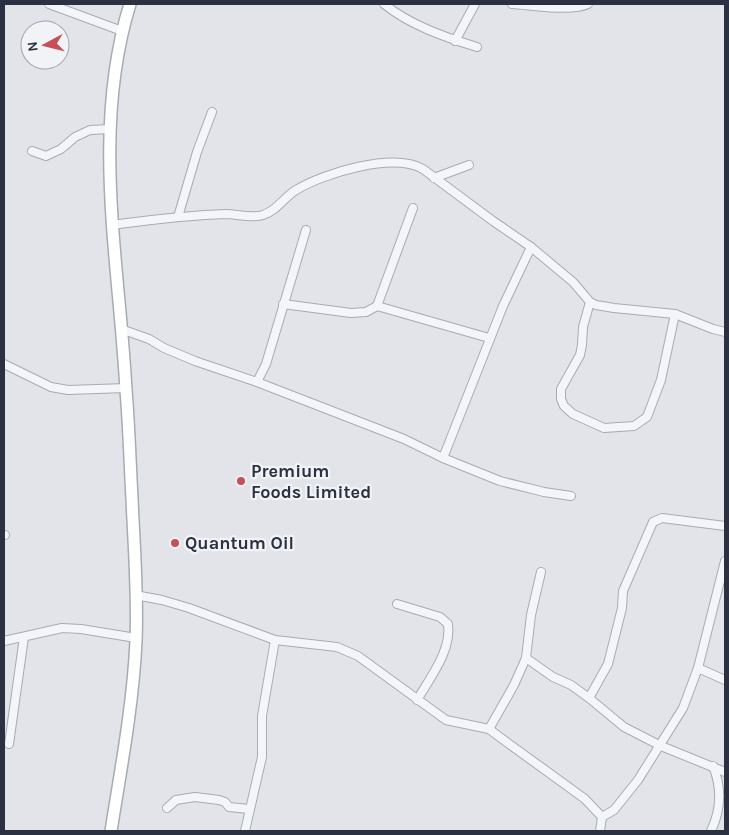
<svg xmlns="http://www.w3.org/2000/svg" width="729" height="835" font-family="Karla,sans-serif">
	<rect width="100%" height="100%" fill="#e2e4e9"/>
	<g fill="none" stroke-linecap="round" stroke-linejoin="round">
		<g stroke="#a7abb3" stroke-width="10">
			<g id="minor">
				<path d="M49 4 122 31"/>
				<path d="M384 4C410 25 444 37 477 47"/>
				<path d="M512 4C531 5 572 12 588 4"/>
				<path d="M455 41 475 4"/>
				<path d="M32 151 46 156 61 149 75 137 90 130 110 129"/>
				<path d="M434 178 469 165"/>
				<path d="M178 217 197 152 212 112"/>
				<path d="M112 225C150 220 187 215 226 214 238 214 251 219 263 215 278 210 283 198 296 190 324 173 393 152 423 169L493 221 531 247 573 282 590 302 596 305 614 308 675 314 713 329 725 332"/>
				<path d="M590 302 583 327 582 345 580 355 561 389V399L564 406 573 414 604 428 634 426 647 417 661 380 675 314"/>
				<path d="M283 304 351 313 366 312 377 306 489 338"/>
				<path d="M377 306 413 208"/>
				<path d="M121 329 149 339 164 348 195 361 257 382 404 439 443 458 500 481 544 492 571 496"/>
				<path d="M4 364 51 387 68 390 126 388"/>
				<path d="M257 382 266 364 306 230"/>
				<path d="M443 458 503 306 531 247"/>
				<path d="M4 535H5"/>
				<path d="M135 595 162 600 189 608 275 640 337 647 358 656 446 720 489 729 501 738 585 799 602 817 600 831"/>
				<path d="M397 604 440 617 448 624C452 650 430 678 417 700"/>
				<path d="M4 641 62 628 81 629 136 638"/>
				<path d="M526 658 553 677 571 685 589 698 624 727 661 746 725 772"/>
				<path d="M698 668 725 680"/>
				<path d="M589 698 608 664 622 608 623 591 653 522 662 518 725 526"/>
				<path d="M489 729 514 685 526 658 531 615 541 572"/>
				<path d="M9 744 24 637"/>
				<path d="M167 808 176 800 195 797 219 800 225 802 229 807 249 809"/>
				<path d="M602 817 614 810 638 780 683 708 698 668 725 561"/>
				<path d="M245 831 262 757V716L275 640"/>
				<path d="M711 831C721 810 722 788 713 766"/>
			</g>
		</g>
		<g stroke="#a7abb3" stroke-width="14">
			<path id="secondary" d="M111 831C121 768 133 705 136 641 138 593 134 546 132 499 130 462 129 426 126 390 119 261 91 130 130 4"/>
		</g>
		<use href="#minor" stroke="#f4f5f8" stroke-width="8"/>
		<use href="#secondary" stroke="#fff" stroke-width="11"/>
	</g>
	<g fill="#c64f59" stroke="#f1f3f7" stroke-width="2">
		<circle cx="241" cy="481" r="5"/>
		<circle cx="175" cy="543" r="5"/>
	</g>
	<g text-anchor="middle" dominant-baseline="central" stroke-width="4.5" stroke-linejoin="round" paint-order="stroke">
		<g font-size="18" font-weight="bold" fill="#2b3140" stroke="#f1f3f7" text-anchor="start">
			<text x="251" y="471">Premium<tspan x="251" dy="21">Foods Limited</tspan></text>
			<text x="185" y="543">Quantum Oil</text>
		</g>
	</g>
	<rect width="729" height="835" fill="none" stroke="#2b3140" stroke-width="10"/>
	<g transform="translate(45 45) rotate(263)"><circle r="24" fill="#f1f3f7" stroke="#a2a5ae"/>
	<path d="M0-4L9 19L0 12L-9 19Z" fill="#c64f59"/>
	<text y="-8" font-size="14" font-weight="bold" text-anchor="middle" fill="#2b3140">N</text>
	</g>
</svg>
